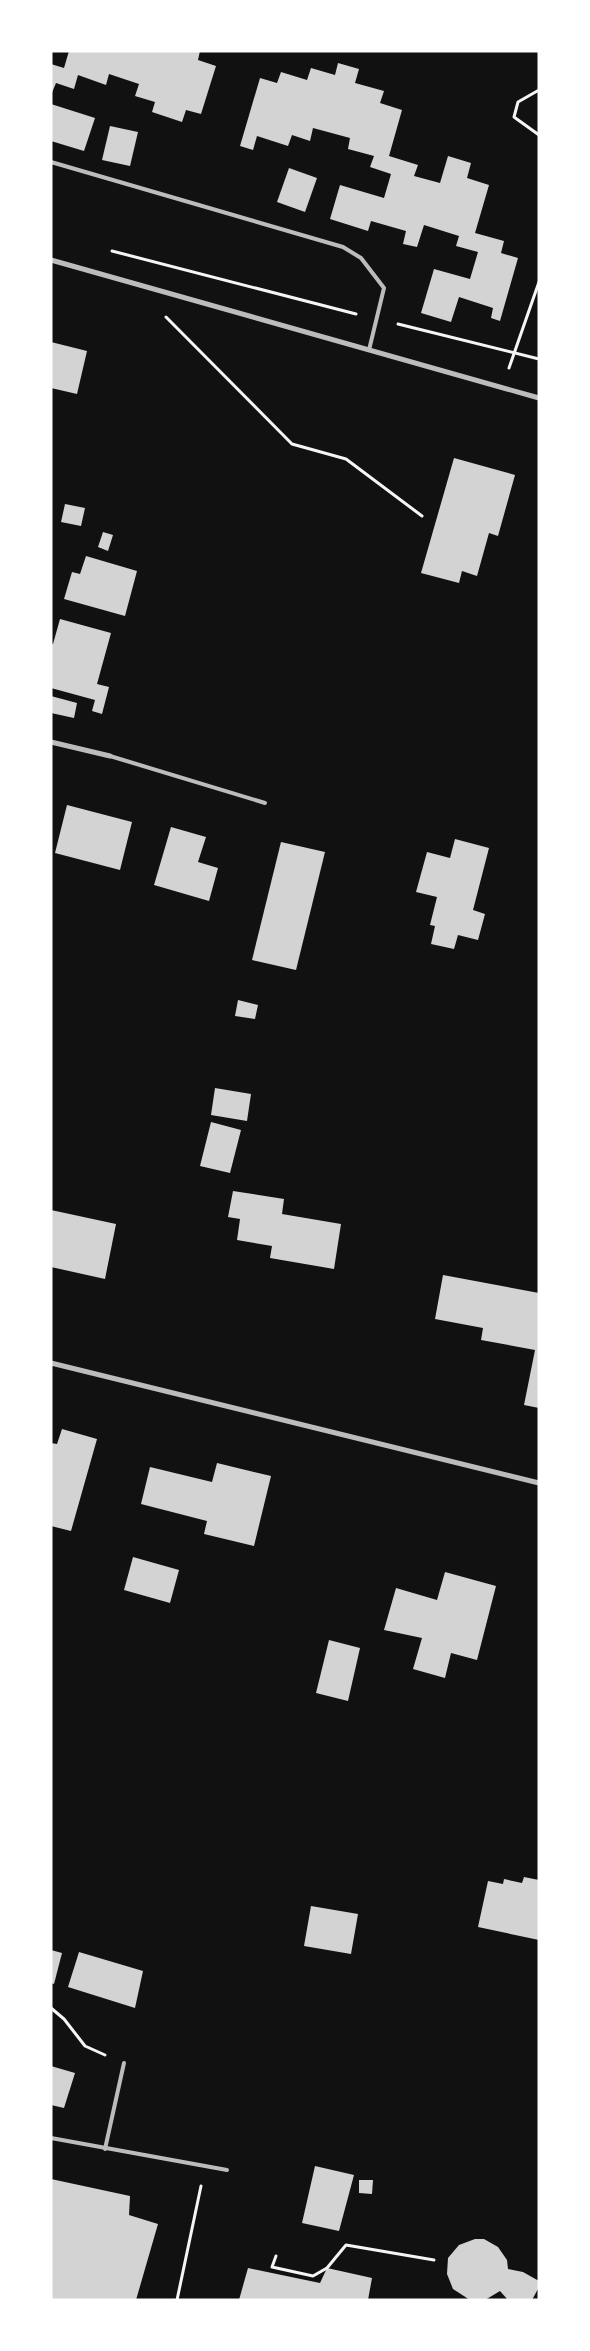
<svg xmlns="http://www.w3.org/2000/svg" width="590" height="2351" font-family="'Crimson Pro',serif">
	<rect width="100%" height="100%" fill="#111"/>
	<g fill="#d3d3d3">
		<path d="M69 51H200L198 60 216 66 201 114 186 110 182 122 152 112 155 102 135 96 139 84 109 74 106 85 78 75 74 89 56 83 51 95V64L64 68Z"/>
		<path d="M338 63 359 69 355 83 384 91 380 103 402 110 389 156 418 165 414 176 440 183 448 156 471 163 467 178 489 185 475 233 504 241 501 253 518 258 500 321 491 318 493 308 459 297 451 322 421 313 434 269 470 279 478 252 456 246 459 236 424 225 417 247 403 244 406 231 371 221 368 231 330 219 340 185 384 198 391 174 370 167 374 156 348 149 350 138 313 128 310 141 292 135 288 146 257 136 253 150 240 146 260 78 277 83 281 72 307 80 311 68 335 75Z"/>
		<path d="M51 104 95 118 84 151 51 141Z"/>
		<path d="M110 126 138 132 130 166 102 160Z"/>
		<path d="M289 168 317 178 305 212 277 202Z"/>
		<path d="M51 342 87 351 77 394 51 388Z"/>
		<path d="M454 458 515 475 498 536 489 533 477 576 462 571 459 583 421 573Z"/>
		<path d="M65 504 85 508 81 526 61 522Z"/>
		<path d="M103 532 113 535 108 551 98 547Z"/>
		<path d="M86 556 137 571 125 616 64 599 72 572 80 574Z"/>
		<path d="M60 619 111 633 97 684 109 687 102 714 92 711 95 700 51 688V644H53Z"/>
		<path d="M51 696 77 703 74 718 51 713Z"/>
		<path d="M67 805 132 822 120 870 55 853Z"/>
		<path d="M171 827 206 837 198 862 218 868 209 901 154 885Z"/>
		<path d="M455 839 489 848 473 910 485 914 478 940 458 935 454 949 431 944 435 926 430 925 437 897 416 892 427 852 450 858Z"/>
		<path d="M281 842 325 852 296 970 252 960Z"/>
		<path d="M238 1000 258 1005 255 1019 235 1016Z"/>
		<path d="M215 1088 251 1094 247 1121 211 1115Z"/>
		<path d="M211 1122 241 1130 230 1173 200 1166Z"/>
		<path d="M233 1191 284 1199 282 1214 341 1224 334 1269 270 1258 272 1246 237 1240 240 1219 228 1217Z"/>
		<path d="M51 1210 116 1224 105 1279 51 1267Z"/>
		<path d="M443 1275 539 1293V1408L524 1405 535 1350 481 1340 483 1328 435 1319Z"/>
		<path d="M62 1429 97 1439 71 1531 51 1526V1443L57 1444Z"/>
		<path d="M217 1463 271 1476 254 1546 204 1534 207 1521 141 1504 150 1467 212 1482Z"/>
		<path d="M133 1557 179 1570 170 1603 124 1590Z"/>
		<path d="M445 1572 496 1586 477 1660 451 1653 445 1678 413 1669 422 1638 384 1630 396 1588 437 1600Z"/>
		<path d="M329 1640 360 1648 348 1701 316 1693Z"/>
		<path d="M524 1877 539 1880V1940L478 1927 488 1881 503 1884 504 1879 522 1883Z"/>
		<path d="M311 1906 358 1914 351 1954 304 1946Z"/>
		<path d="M51 1950 62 1953 54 1984 51 1983Z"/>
		<path d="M79 1952 143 1971 135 2008 68 1987Z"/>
		<path d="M51 2066 75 2073 64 2108 51 2105Z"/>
		<path d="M315 2166 354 2175 339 2231 302 2223Z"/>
		<path d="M51 2179 130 2196 129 2215 158 2224 136 2300H51Z"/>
		<path d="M359 2180H373L372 2194 359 2193Z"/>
		<path d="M475 2239H484L498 2247 507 2260 508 2269 523 2272 539 2281V2287L532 2300H508L500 2291 485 2300H470L453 2289 447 2274 448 2258 459 2245Z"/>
		<path d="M248 2268 320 2283 327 2268 372 2278 368 2300H239Z"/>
	</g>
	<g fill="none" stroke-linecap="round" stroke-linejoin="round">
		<g stroke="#f5f5f5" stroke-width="3">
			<path d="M539 90 518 102 514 117 539 135"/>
			<path d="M112 251 356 314"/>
			<path d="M166 317 292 444 346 459 422 516"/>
			<path d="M398 324 539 359"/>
			<path d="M509 368 539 282"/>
			<path d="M51 2008 64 2019 85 2046 105 2055"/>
			<path d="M276 2256 272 2267 313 2276 327 2268 346 2245 434 2260"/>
			<path d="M177 2300 201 2186"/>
		</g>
		<g stroke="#bcbcbc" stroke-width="4">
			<path d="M51 162 343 247 361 258 384 288 369 350"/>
			<path d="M110 756 265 803"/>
			<path d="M51 2138 227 2170"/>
			<path d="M105 2149 124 2063"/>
		</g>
		<g stroke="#bcbcbc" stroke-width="5">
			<path d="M51 260 539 398"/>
			<path d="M51 742 110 756"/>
			<path d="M51 1363 539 1483"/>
		</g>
	</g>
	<rect width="590" height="2351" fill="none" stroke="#ffffff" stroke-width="105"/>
</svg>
